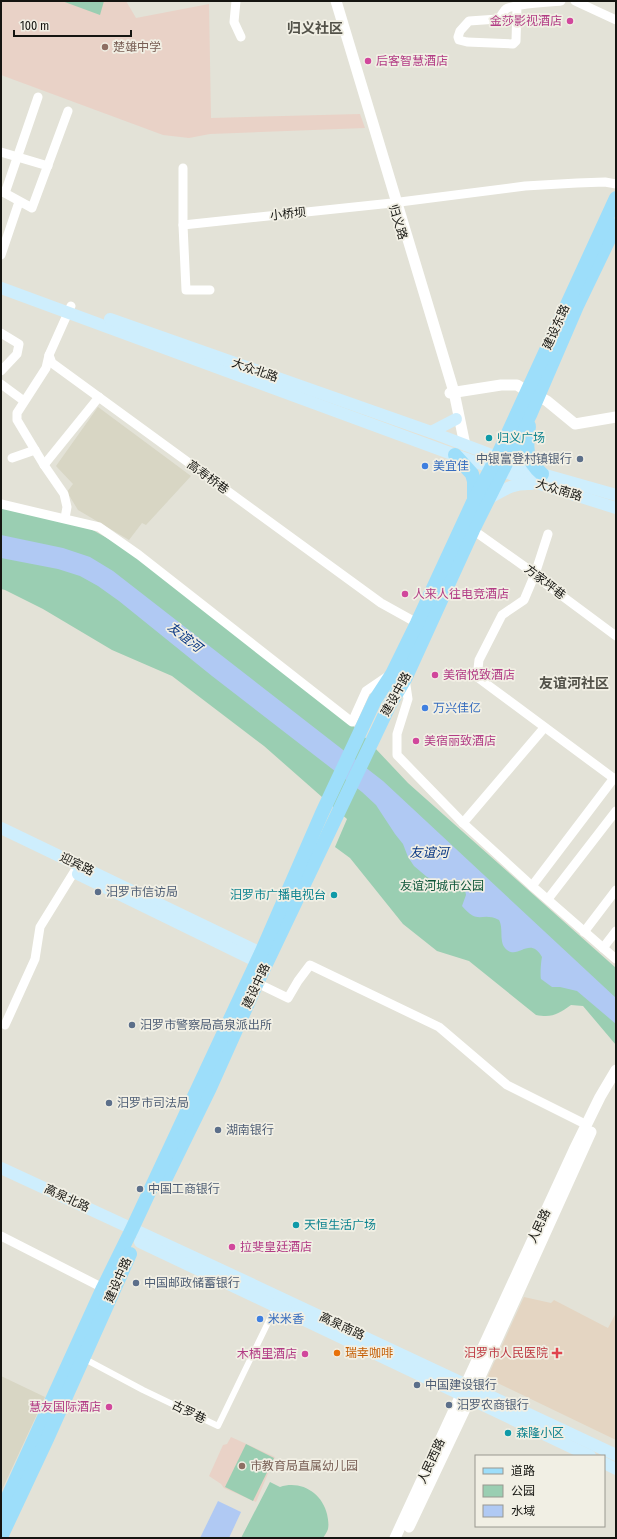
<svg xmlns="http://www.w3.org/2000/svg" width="617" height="1539" font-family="'Fira Sans Condensed','Noto Sans SC',sans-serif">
	<rect width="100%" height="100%" fill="#e3e2d7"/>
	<g fill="#d8d6c4">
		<path d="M98 407 191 476 146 525 142 523 129 540 78 510 67 492 73 484 56 466Z"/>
		<path d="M1 1376 45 1397 1 1492Z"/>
	</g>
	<g fill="#e9d2c7">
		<path d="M1 1H126L136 18 209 4 211 118 360 114 365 128 210 134 189 138 163 135 1 75Z"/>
		<path d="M231 1437 275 1457 256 1502 224 1488 221 1484 209 1476 223 1445 227 1444Z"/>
	</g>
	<path fill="#e4d5c2" d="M524 1297 551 1303 554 1300 608 1328 616 1313V1440L487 1378Z"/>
	<g fill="#9aceb2">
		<path d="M62 1H104L100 15Z"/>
		<path d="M1 506 89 528 125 548 358 730 408 783 616 968V1045L583 1006 571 1005C558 1014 553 1018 536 1015L469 961 437 951 403 924 350 858 335 847 347 819 264 746 172 676 112 650 43 609 5 590 1 589Z"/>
		<path d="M246 1444 274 1458 253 1501 225 1487Z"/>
		<path d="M270 1482 280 1487C301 1480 322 1493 327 1514 328 1519 329 1524 328 1529 327 1532 325 1535 323 1538H241Z"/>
	</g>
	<g fill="#b0c9f3">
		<path d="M1 535 63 548 90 557 113 571 383 781 616 998V1024L577 991 560 987H552L541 979C540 975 541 961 542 957 530 936 519 959 507 950 498 943 504 929 499 920 481 911 479 926 462 906L466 895 465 890 456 880H451L439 883 427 877 414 866 408 857 403 844 395 834 376 805 362 792 212 676 119 601 98 586 80 576 58 569 1 558Z"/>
		<path d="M218 1501 241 1512 229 1538H200Z"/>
	</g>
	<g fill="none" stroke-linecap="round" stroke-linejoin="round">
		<path stroke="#fff" stroke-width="6" d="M83 1358 143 1390 218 1426 276 1306"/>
		<g stroke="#fff" stroke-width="9">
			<path d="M236 1 234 22 241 37"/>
			<path d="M575 1 616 20"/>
			<path d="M517 6 516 41 513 44 467 42 459 40 458 37 460 31 469 21 498 19C502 16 503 11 506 9 512 4 552 2 561 1"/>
			<path d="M1 152 48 166"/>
			<path d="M183 168V225L186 290H210"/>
			<path d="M1 191 32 208 68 111"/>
			<path d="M5 193 38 97"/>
			<path d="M183 225 392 203 525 186 577 183 605 182 616 184"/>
			<path d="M1 255 19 202"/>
			<path d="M71 306 49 355 52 363 381 603 417 623"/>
			<path d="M1 333 19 344 17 354 1 371"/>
			<path d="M49 355 46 368 17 413V420L44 465 64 494 67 507 65 518"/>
			<path d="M1 384 24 401"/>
			<path d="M12 458 35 450"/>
			<path d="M44 465 99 397"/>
			<path d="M1 504 99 527 139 555 352 722 366 691 388 676"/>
			<path d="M473 530 535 574 542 581 616 636"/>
			<path d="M548 534 535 574 524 600 502 615 479 660 477 677 616 780"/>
			<path d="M405 679 408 699 397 734V755L463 823 532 886 616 959"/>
			<path d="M463 823 544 728"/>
			<path d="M532 886 614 778"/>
			<path d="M548 899 616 811"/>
			<path d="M584 932 616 890"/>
			<path d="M603 948 616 931"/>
			<path d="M257 983 288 998 298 981 310 965 439 1027 507 1085 587 1125"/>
			<path d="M5 1025 35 959 40 927 74 872"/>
			<path d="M1 1236 103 1288"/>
		</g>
		<g stroke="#fff" stroke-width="11">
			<path d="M336 1 454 392 465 445"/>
			<path d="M450 393 501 385H517L527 391"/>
			<path d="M538 396 547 401 575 424 616 417"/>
			<path d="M409 1527 475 1388 591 1132"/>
			<path d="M395 1538 574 1150 600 1097 616 1070"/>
		</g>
		<g stroke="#ceeefd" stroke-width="12">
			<path d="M1 288 455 455 540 484 616 508"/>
			<path d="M110 319 431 432 542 474 616 495"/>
			<path d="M431 432 456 419"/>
			<path d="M488 499C504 490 512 483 531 484"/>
			<path d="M1 828 261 953"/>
			<path d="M78 874 256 961"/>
			<path d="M1 1168 232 1275 616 1455"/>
			<path d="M140 1242 590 1456"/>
			<path d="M604 1463 616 1469"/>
		</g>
		<g stroke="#9ddefa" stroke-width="14">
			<path d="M529 426C526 447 525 460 542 474"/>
			<path d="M455 455 472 474 474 481V497"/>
			<path d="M163 1184 210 1088 257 983 389 706 405 679 473 530 530 415 577 306 616 225"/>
			<path d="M1 1512 103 1288 132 1229 261 953 322 813 375 700 392 674 417 623 473 502 497 457 616 198"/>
			<path d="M1 1537 47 1439 130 1254"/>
		</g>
	</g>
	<g fill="#d1479c" stroke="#f1efe4" stroke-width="1.5">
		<circle cx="570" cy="21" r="4"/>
		<circle cx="368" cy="61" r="4"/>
		<circle cx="405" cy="594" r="4"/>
		<circle cx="435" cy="675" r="4"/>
		<circle cx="416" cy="741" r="4"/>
		<circle cx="232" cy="1247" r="4"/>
		<circle cx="305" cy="1354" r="4"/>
		<circle cx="109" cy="1407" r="4"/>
	</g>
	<g fill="#8d6e63" stroke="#f1efe4" stroke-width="1.5">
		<circle cx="105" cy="47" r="4"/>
		<circle cx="242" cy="1466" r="4"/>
	</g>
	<g fill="#0f9aa8" stroke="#f1efe4" stroke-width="1.5">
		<circle cx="489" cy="438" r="4"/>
		<circle cx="334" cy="895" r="4"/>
		<circle cx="296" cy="1225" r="4"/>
		<circle cx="508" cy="1433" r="4"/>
	</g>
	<g fill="#5c6f8a" stroke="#f1efe4" stroke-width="1.5">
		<circle cx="580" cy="459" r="4"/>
		<circle cx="98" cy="892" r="4"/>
		<circle cx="132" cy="1025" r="4"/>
		<circle cx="109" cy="1103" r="4"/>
		<circle cx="218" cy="1130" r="4"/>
		<circle cx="140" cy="1189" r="4"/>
		<circle cx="136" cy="1283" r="4"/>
		<circle cx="417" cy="1385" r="4"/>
		<circle cx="449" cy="1405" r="4"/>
	</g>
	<g fill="#3f7fe0" stroke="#f1efe4" stroke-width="1.5">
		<circle cx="425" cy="466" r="4"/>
		<circle cx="425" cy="708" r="4"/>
		<circle cx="260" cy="1319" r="4"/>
	</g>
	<circle fill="#e8710a" stroke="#f1efe4" stroke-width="1.5" cx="337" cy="1353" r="4"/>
	<path fill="#e0444e" stroke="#f1efe4" stroke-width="1.5" d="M555 1347h4v4h4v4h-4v4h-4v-4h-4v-4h4z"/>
	<g text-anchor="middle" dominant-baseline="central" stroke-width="3.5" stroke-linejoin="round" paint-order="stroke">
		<g font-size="12" fill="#b23c85" stroke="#f1efe4" text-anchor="start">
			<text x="562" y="21" text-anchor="end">金莎影视酒店</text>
			<text x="376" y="61">后客智慧酒店</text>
			<text x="413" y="594">人来人往电竞酒店</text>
			<text x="443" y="675">美宿悦致酒店</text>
			<text x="424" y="741">美宿丽致酒店</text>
			<text x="240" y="1247">拉斐皇廷酒店</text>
			<text x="297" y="1354" text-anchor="end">木栖里酒店</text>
			<text x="101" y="1407" text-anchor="end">慧友国际酒店</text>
		</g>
		<g font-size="12" fill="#785e54" stroke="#f1efe4" text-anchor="start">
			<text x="113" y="47">楚雄中学</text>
			<text x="250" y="1466">市教育局直属幼儿园</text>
		</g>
		<g font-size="12" fill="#151511" stroke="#f1efe4">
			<text transform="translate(288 214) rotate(-6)">小桥坝</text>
			<text transform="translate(398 222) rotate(73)">归义路</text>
			<text transform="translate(556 327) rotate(-66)">建设东路</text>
			<text transform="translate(255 370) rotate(19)">大众北路</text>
			<text transform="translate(208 477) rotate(36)">高寿桥巷</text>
			<text transform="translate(559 490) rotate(17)">大众南路</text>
			<text transform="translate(545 582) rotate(38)">方家坪巷</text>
			<text transform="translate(396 694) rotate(-61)">建设中路</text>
			<text transform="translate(77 864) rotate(26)">迎宾路</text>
			<text transform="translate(256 986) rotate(-65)">建设中路</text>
			<text transform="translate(67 1198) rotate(25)">高泉北路</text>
			<text transform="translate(539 1226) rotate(-65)">人民路</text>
			<text transform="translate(118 1280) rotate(-66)">建设中路</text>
			<text transform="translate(342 1326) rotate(25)">高泉南路</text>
			<text transform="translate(189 1412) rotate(26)">古罗巷</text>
			<text transform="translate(431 1461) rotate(-65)">人民西路</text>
		</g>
		<g font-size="12" fill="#0d838f" stroke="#f1efe4" text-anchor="start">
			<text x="497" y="438">归义广场</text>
			<text x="326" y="895" text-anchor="end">汨罗市广播电视台</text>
			<text x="304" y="1225">天恒生活广场</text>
			<text x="516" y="1433">森隆小区</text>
		</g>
		<g font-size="12" fill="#4e5e75" stroke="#f1efe4" text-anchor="start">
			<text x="572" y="459" text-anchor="end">中银富登村镇银行</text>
			<text x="106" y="892">汨罗市信访局</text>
			<text x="140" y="1025">汨罗市警察局高泉派出所</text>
			<text x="117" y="1103">汨罗市司法局</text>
			<text x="226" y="1130">湖南银行</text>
			<text x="148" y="1189">中国工商银行</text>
			<text x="144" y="1283">中国邮政储蓄银行</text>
			<text x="425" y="1385">中国建设银行</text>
			<text x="457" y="1405">汨罗农商银行</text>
		</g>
		<g font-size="12" fill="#366cbe" stroke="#f1efe4" text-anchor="start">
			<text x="433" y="466">美宜佳</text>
			<text x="433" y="708">万兴佳亿</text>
			<text x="268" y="1319">米米香</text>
		</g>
		<g font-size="12" fill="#0e5639" stroke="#f1efe4">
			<text x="442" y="886">友谊河城市公园</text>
		</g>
		<g font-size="12" fill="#c56008" stroke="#f1efe4" text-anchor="start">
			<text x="345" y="1353">瑞幸咖啡</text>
		</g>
		<g font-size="12" fill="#be3a42" stroke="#f1efe4" text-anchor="end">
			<text x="548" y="1353">汨罗市人民医院</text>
		</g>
		<g font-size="13" font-style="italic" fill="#083784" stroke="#f1efe4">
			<text transform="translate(185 637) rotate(38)">友谊河</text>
			<text x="429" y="852">友谊河</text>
		</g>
		<g font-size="14" font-weight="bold" fill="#525148" stroke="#f1efe4">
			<text x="315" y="28">归义社区</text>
			<text x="574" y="683">友谊河社区</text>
		</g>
	</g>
	<rect width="617" height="1539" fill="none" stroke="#151511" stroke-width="4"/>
	<rect x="475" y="1455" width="130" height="72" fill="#f1efe4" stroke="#999890"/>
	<rect x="483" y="1468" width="20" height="6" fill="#9ddefa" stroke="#999890"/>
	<text x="511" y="1475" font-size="12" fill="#151511">道路</text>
	<rect x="483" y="1485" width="20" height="12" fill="#9aceb2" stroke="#999890"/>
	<text x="511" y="1495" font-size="12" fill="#151511">公园</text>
	<rect x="483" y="1505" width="20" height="12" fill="#b0c9f3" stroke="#999890"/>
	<text x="511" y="1515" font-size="12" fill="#151511">水域</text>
	<path d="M14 30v6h117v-6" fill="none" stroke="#151511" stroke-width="2"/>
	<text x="20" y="30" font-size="12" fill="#151511" stroke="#f1efe4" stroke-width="3" paint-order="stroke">100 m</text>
</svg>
